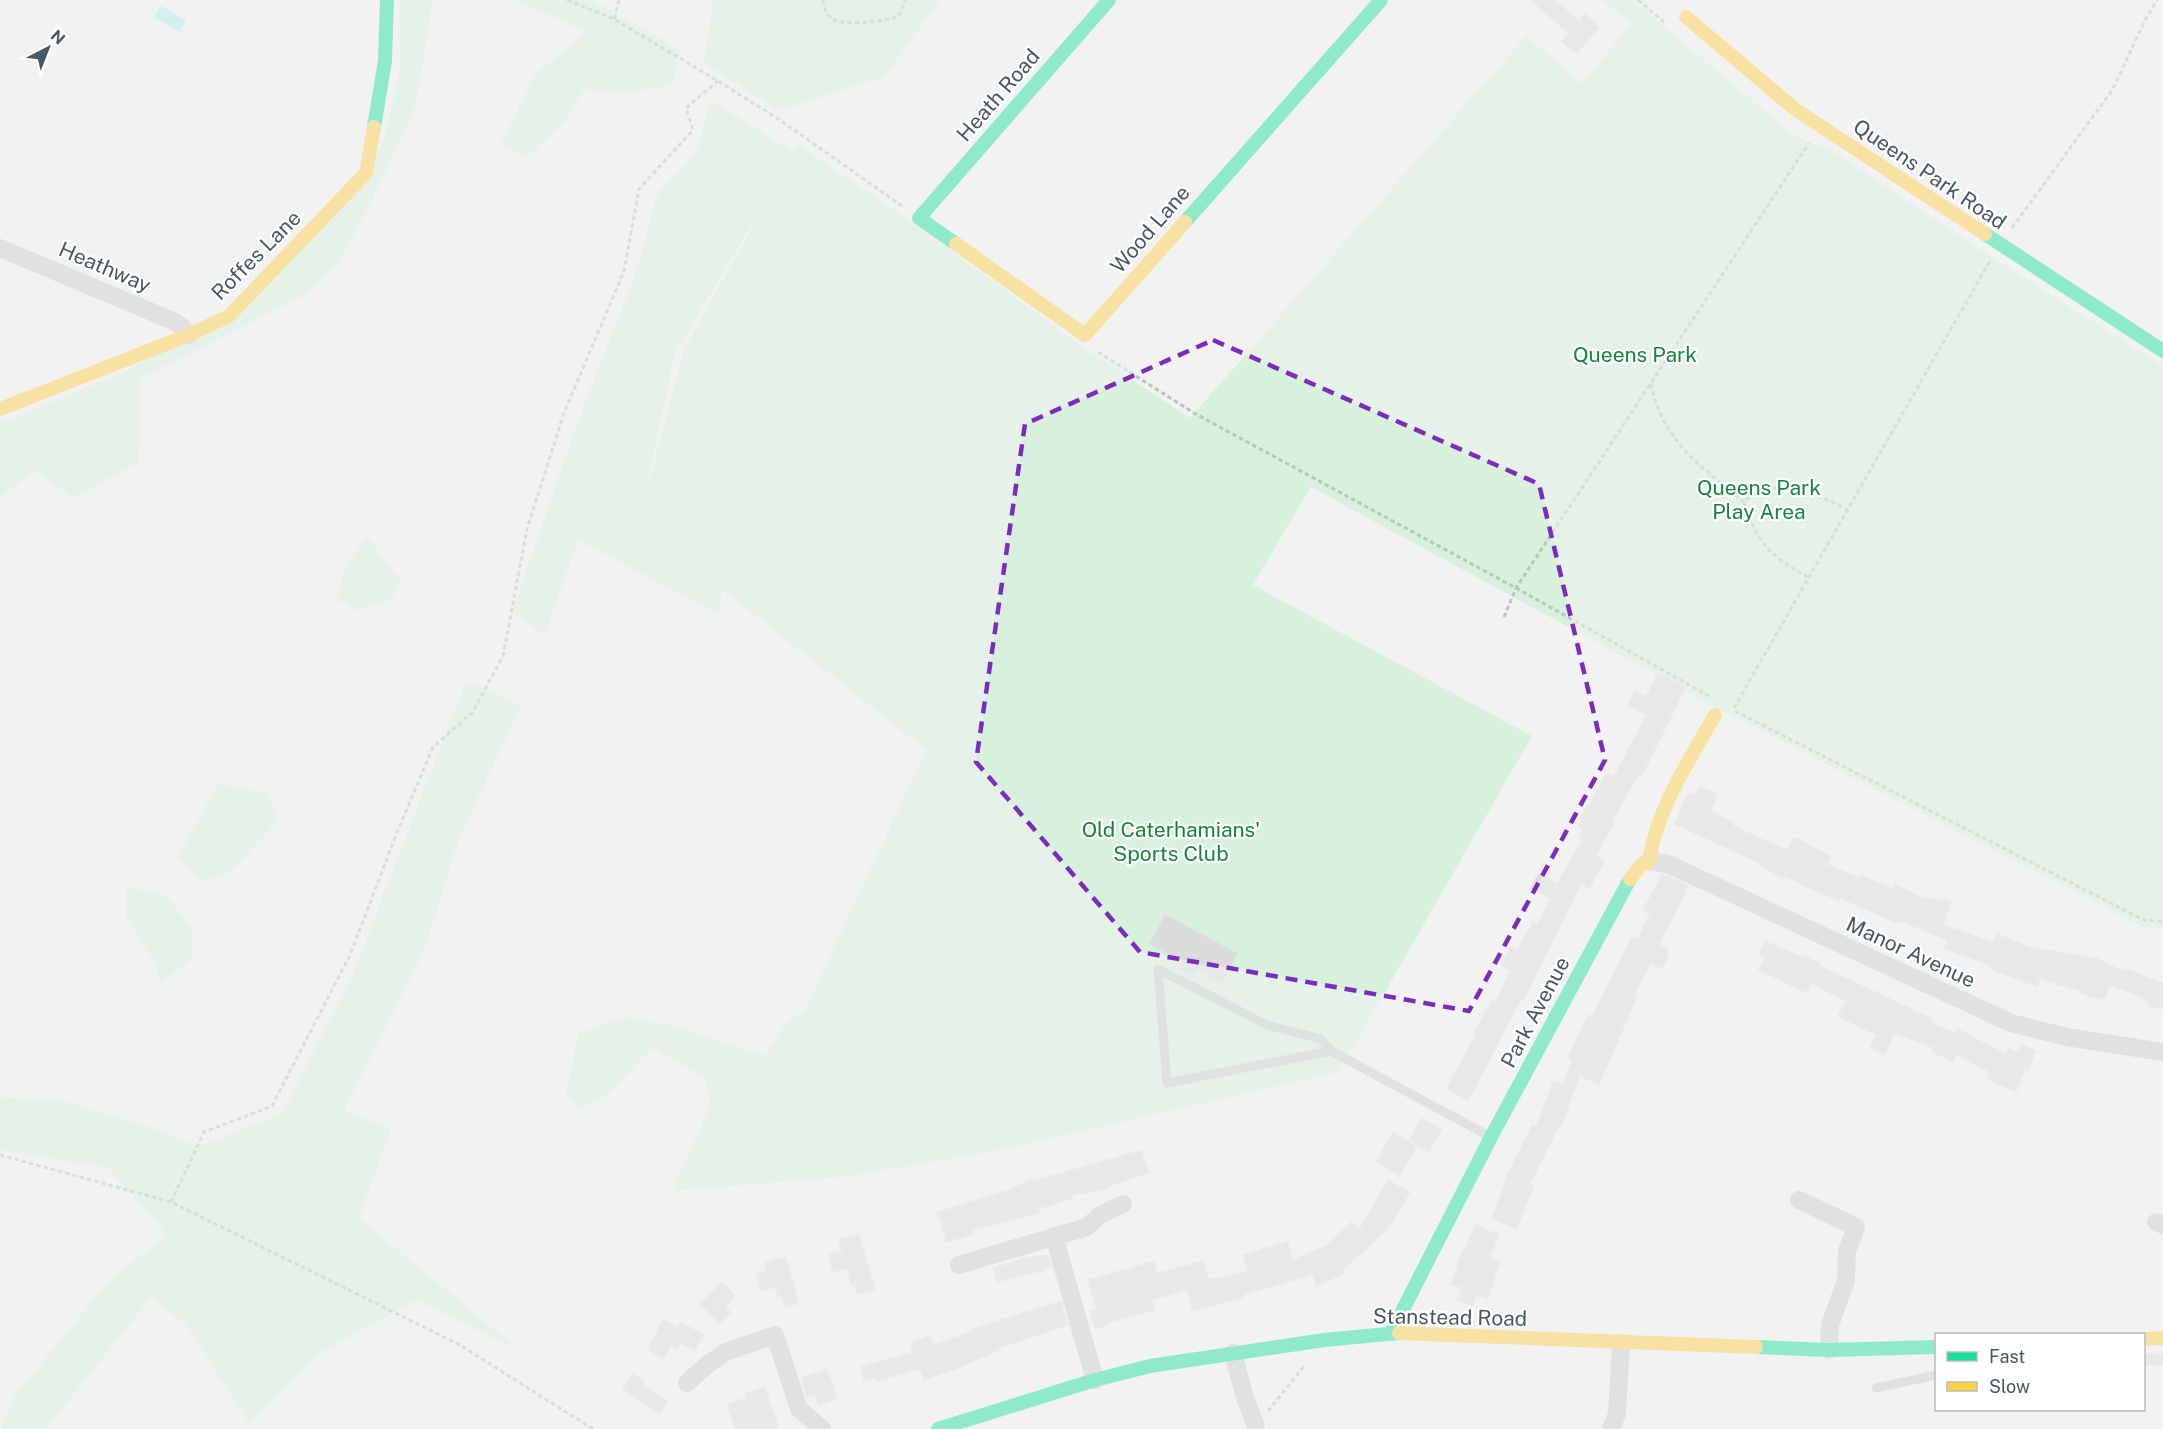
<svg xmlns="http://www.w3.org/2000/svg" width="2163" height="1429" font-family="'Public Sans',sans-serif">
	<rect width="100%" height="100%" fill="#f3f2f2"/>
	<g fill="#d7f1dd" fill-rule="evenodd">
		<path d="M399 0H433L416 105 365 215 339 262 305 295 140 379 139 462 73 498 35 470 0 498V423L117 375 247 309 382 145 401 67Z"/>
		<path d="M515 0H592L681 50 672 85 623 94 585 89 564 122 527 157 501 144 534 75 587 32Z"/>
		<path d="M713 0H940L885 76 779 111 704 63Z"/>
		<path d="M1602 0H1632L1793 134 1809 143 1827 147 1992 257 2163 366V928L2143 927 1721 710 1311 487 1253 585 1532 736 1339 1072 995 1151 851 1176 672 1191 710 1106 706 1078 652 1048 607 1095 579 1109 566 1093 579 1033 623 1017 675 1026 764 1056 787 1022 804 1012 926 750 722 589 719 614 578 540 545 635 512 613 574 432 638 266 658 192 695 155 711 100 794 153 799 145 906 218 1083 347 1190 418 1526 36 1582 84 1631 24ZM777 183 684 349 643 504 675 353Z"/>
		<path d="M366 535 401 581 393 598 357 611 336 599 344 572Z"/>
		<path d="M466 681 521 706 460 836 425 948 344 1111 391 1129 359 1218 520 1351 416 1300 322 1352 249 1423 185 1323 151 1298 46 1429H1L15 1395 111 1279 167 1235 108 1168 0 1150V1097L62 1101 145 1125 199 1146 282 1114 353 974Z"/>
		<path d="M218 784 268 793 278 821 232 870 203 882 177 858Z"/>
		<path d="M126 886 165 895 193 928 192 959 160 984 156 964 127 919Z"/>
	</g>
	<path fill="#abecf0" d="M161 6 186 20 180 32 154 17Z"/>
	<g fill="#dadbdb" stroke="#e4e4e5" stroke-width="1.5">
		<path d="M1530 0H1555L1579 20 1585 14 1600 27 1576 54 1561 41 1569 33Z"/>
		<path d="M1658 673 1686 687 1642 776 1639 774 1612 822 1614 823 1596 856 1605 861 1589 889 1581 884 1523 1001 1521 1000 1468 1101 1446 1089 1476 1034 1474 1033 1491 1001 1495 1003 1510 971 1501 966 1510 947 1517 950 1533 922 1537 924 1550 899 1531 889 1538 874 1557 883 1583 838 1579 836 1583 829 1576 825 1607 773 1614 777 1646 715 1628 705 1635 691 1646 697Z"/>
		<path d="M1700 786 1717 794 1711 811 1734 822 1733 825 1770 843V842L1787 850 1794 837 1831 856 1827 864 1859 878 1861 875 1893 889 1895 884 1923 898 1951 901 1944 925 1993 942 1996 933 2029 947 2096 958 2123 971 2124 968 2163 983V1009L2152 1007 2143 998 2110 985 2104 1000 2082 994 2080 991 2040 979 2037 987 1990 969V965L1944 949 1947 940 1900 921 1898 924 1840 898 1839 901 1806 887 1785 876 1784 879 1758 865 1759 863 1674 824 1688 793 1695 794Z"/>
		<path d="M1662 874 1688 885 1684 892 1686 893 1659 944 1669 949 1667 959 1662 969 1651 963 1635 994 1638 995 1599 1085 1580 1076 1561 1127 1559 1126 1530 1184 1534 1185 1517 1229 1492 1219 1508 1173 1532 1125 1536 1127 1553 1081 1562 1084 1572 1061 1568 1058 1577 1037 1588 1015H1593L1631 938H1638L1650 913 1643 910Z"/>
		<path d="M1165 914 1238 953 1222 984 1197 970 1193 977 1178 969 1181 962 1149 944Z"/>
		<path d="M1765 941 1802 957 1803 955 1821 964 1820 966 1914 1010V1011L1931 1018V1023L1956 1033 1958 1029 2006 1054 2008 1048 2018 1052 2021 1044 2036 1051 2029 1070 2025 1069 2016 1092 1992 1082V1080L1986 1078 1989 1072 1957 1055 1953 1062 1932 1052 1934 1048 1894 1033 1885 1055 1870 1048 1876 1035 1838 1016 1846 1001 1811 984 1807 993 1758 970 1765 958 1759 954Z"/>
		<path d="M1421 1118 1442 1129 1429 1152 1409 1140Z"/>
		<path d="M1393 1132 1417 1146 1400 1176 1376 1162Z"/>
		<path d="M1141 1150 1149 1173 1106 1187 1107 1189 1072 1195 1073 1198 1039 1209 1040 1213 973 1230 975 1234 947 1242 937 1212 1008 1190 1030 1180 1031 1181 1065 1172Z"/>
		<path d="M1388 1180 1410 1192 1390 1227 1343 1270 1345 1273 1317 1286 1312 1275 1243 1295V1298L1192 1311 1187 1290 1152 1300 1155 1310 1107 1323V1326L1095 1329 1090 1311 1096 1309 1088 1280 1154 1261 1157 1273 1204 1261 1209 1280 1248 1271 1243 1255 1288 1241 1293 1260 1327 1245 1351 1222 1359 1230Z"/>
		<path d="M1475 1225 1499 1235 1490 1258 1500 1262 1488 1299 1477 1295 1473 1306 1457 1300 1461 1288 1451 1284 1463 1249 1465 1250Z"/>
		<path d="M859 1234 875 1289 857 1294 855 1284 851 1285 847 1268 833 1272 828 1255 842 1251 838 1239Z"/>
		<path d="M1048 1255 1051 1266 1046 1268V1270L997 1282 993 1268 1024 1258Z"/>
		<path d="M786 1257 799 1303 785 1308 782 1296 778 1297 775 1287 761 1291 756 1274 766 1271 764 1263Z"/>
		<path d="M721 1282 735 1295 725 1307 731 1312 720 1324 700 1304Z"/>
		<path d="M1061 1301 1068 1325 999 1348 1000 1350 956 1369 924 1380 920 1369 877 1381 876 1378 864 1381 860 1367 913 1352 910 1343 930 1336 933 1345 973 1331 972 1329Z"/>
		<path d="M663 1319 678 1327 681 1322 704 1335 694 1351 681 1343 678 1349 671 1345 663 1359 648 1350Z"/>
		<path d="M2163 1353V1365H2144V1354Z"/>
		<path d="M827 1369 837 1399 818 1405 815 1395 807 1398 801 1378Z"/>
		<path d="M633 1374 645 1381 643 1385 668 1401 660 1414 622 1390Z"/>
		<path d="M765 1387 779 1429H735L727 1404 746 1398 745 1393Z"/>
	</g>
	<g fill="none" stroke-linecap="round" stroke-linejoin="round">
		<g stroke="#b8c6c0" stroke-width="3" stroke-dasharray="4.5 3" stroke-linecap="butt">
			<path d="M567 0 614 19 718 81 780 120 902 206"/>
			<path d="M823 0C823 7 827 16 834 20 843 26 889 21 899 16L905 0"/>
			<path d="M1638 0 1664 22"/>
			<path d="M614 19 619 0"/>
			<path d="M2012 228 2113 89 2145 20 2157 0"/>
			<path d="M1098 352 1194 413 1516 588 1709 696"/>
			<path d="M1651 384C1663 442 1701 466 1744 502"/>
			<path d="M1808 577C1772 558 1756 542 1744 502 1747 499 1751 495 1755 493 1780 479 1826 498 1848 510"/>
			<path d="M1504 617 1516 588 1809 143"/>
			<path d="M1734 708 1990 261"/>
			<path d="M1735 711 2144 920 2163 922"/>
			<path d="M0 1155 171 1202 460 1345 593 1429"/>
			<path d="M171 1202 204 1132 272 1106 350 955 396 835 433 747 472 713 503 656 527 529 564 413 624 271 639 189 693 130 686 108 718 81"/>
			<path d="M1268 1411 1305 1365"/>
		</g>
		<g stroke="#c9cdce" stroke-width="9">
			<path d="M1331 1051 1167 1083 1158 969 1267 1025 1321 1039 1331 1051 1489 1136"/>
			<path d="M1876 1388 1936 1375"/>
		</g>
		<g stroke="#c9cdce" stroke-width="18">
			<path d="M0 248 173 321 182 327 189 335"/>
			<path d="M1649 861 1668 864 2011 1023 2067 1037 2163 1052"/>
			<path d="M1799 1200 1856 1227 1847 1251 1846 1280 1830 1325 1829 1350"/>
			<path d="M2156 1222 2163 1225"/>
			<path d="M1054 1236 1095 1380"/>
			<path d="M959 1265 1087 1227 1100 1215 1123 1204"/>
			<path d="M1233 1353 1245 1398 1256 1426"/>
			<path d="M687 1383 708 1364 726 1352 775 1335 799 1409 822 1429"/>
			<path d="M1611 1429 1617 1414 1621 1343"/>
		</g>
		<g stroke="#16e098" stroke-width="14">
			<path d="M374 127 385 61 387 0"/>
			<path d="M1185 222 1381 0"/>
			<path d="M1985 234 2163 351"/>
			<path d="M956 244 919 218 1109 0"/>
			<path d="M1391 1333 1491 1137 1630 879"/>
			<path d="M1756 1347 1829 1350 1936 1347"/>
			<path d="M938 1429 1095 1380 1150 1366 1324 1340 1399 1333"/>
		</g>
		<g stroke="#ffcf43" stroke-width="14">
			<path d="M1686 17 1796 110 1985 234"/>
			<path d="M956 244 1085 335 1185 222"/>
			<path d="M0 409 189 335 229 316 366 173 374 127"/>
			<path d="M1630 879 1641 865 1649 861C1657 808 1689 761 1715 715"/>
			<path d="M1399 1333 1756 1347"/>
			<path d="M2144 1339 2163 1338"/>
		</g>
	</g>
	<path d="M0 0H2163V1429H0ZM1213 340 1539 484 1605 760 1469 1011 1140 952 976 762 1025 424Z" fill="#f3f2f2" fill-opacity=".55" fill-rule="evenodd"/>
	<path fill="none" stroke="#7b2cbf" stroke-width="4.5" stroke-dasharray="12 8" stroke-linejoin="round" d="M1213 340 1539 484 1605 760 1469 1011 1140 952 976 762 1025 424Z"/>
	<g text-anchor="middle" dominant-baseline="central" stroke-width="4.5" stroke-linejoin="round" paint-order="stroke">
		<g font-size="21" fill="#485860" stroke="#fff">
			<text transform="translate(998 95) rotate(-49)">Heath Road</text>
			<text transform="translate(1930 174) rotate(34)">Queens Park Road</text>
			<text transform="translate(1150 229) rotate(-49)">Wood Lane</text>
			<text transform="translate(256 255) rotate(-45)">Roffes Lane</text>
			<text transform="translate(105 267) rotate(23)">Heathway</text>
			<text transform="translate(1911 952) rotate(25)">Manor Avenue</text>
			<text transform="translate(1535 1012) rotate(-62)">Park Avenue</text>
			<text transform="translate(1450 1317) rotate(1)">Stanstead Road</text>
		</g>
		<g font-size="21" fill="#15853c" stroke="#fff">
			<text x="1635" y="354">Queens Park</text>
			<text x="1759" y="487">Queens Park<tspan x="1759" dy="24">Play Area</tspan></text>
			<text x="1171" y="829">Old Caterhamians'<tspan x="1171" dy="24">Sports Club</tspan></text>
		</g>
	</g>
	<rect x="1935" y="1333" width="210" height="78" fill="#ffffff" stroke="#b6bcbf" stroke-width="1.5"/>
	<rect x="1947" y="1352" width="30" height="9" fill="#16e098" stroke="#b6bcbf" stroke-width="1.5"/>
	<text x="1989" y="1363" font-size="18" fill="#485860">Fast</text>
	<rect x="1947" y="1382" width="30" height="9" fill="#ffcf43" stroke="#b6bcbf" stroke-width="1.5"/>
	<text x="1989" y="1393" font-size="18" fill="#485860">Slow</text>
	<g transform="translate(48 48) rotate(42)" stroke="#ffffff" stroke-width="4.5" paint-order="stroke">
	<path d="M0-4.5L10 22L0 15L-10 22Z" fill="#485860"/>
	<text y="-9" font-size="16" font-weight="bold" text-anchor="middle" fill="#485860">N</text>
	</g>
</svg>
